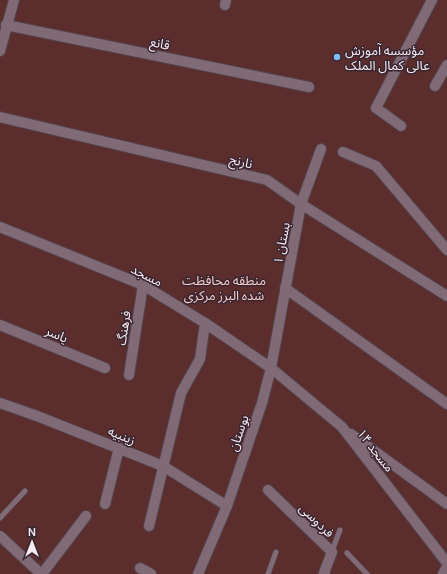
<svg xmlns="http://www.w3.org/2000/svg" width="447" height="574" font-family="Manrope,'Noto Sans Arabic',sans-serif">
	<rect width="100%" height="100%" fill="#392631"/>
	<rect fill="#5b2e2d" x="0" y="0" width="447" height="574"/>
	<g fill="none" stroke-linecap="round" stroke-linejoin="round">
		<g stroke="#54444d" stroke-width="6">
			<g id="service">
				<path d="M0 518 25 491"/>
				<path d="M332 551 340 530"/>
				<path d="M347 553 367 574"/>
				<path d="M268 574 276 552"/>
			</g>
		</g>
		<g stroke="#54444d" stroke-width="12">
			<g id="minor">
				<path d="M225 5 226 0"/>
				<path d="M6 25 309 87"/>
				<path d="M0 51 14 0"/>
				<path d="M435 86 447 65"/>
				<path d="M0 117 267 180 301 204 447 296"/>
				<path d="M401 126 376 108 432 0"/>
				<path d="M343 152 376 166 447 250"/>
				<path d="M0 227 143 285 205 323 271 368 342 427 447 563"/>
				<path d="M285 288 447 404"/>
				<path d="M0 325 105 368"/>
				<path d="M129 375 143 285"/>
				<path d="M0 403 37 416 163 466 227 506"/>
				<path d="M351 434 447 504"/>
				<path d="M268 490 332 552 324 573 325 574"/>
				<path d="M105 504 119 448"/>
				<path d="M149 526 181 393 200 359 205 323"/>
				<path d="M0 536 41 574"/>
				<path d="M140 568 151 574"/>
				<path d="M42 574 86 516"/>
				<path d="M198 574 227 506 262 403 271 368 301 204 321 149"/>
				<path d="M443 574 447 567"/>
			</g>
		</g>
		<use href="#service" stroke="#806a76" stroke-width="5"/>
		<use href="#minor" stroke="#806a76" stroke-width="10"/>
	</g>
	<circle fill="#7fbdfa" stroke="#392631" stroke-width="1.5" cx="337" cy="57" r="4"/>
	<g text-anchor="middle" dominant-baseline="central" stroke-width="3" stroke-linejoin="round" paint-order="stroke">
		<g font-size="13" fill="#f7eaf0" stroke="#392631">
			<text transform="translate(160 43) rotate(12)">قانع</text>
			<text transform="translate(241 161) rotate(13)">نارنج</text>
			<text transform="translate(281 243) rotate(-79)">بستان ۱</text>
			<text transform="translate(147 275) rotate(27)">مسجد</text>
			<text transform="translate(123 328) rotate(-81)">فرهنگ</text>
			<text transform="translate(57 334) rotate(23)">یاسر</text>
			<text transform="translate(238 433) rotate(-71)">بوستان</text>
			<text transform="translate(122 435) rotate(22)">زینبیه</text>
			<text transform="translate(376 450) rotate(52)">مسجد ۱۴</text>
			<text transform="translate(317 520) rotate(44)">فردوسی</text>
		</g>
		<g font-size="13" fill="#f7eaf0" stroke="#392631" text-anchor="start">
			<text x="345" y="50">مؤسسه آموزش<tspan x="345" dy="15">عالی کمال الملک</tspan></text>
		</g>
		<g font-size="13" fill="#f8ccc9" stroke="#392631">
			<text x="224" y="280">منطقه محافظت<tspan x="224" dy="15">شده البرز مرکزی</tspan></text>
		</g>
	</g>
	<g transform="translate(32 542)" stroke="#392631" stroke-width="3" paint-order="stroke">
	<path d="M0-3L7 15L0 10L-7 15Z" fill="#f7eaf0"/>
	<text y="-6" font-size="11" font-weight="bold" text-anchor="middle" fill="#f7eaf0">N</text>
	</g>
</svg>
